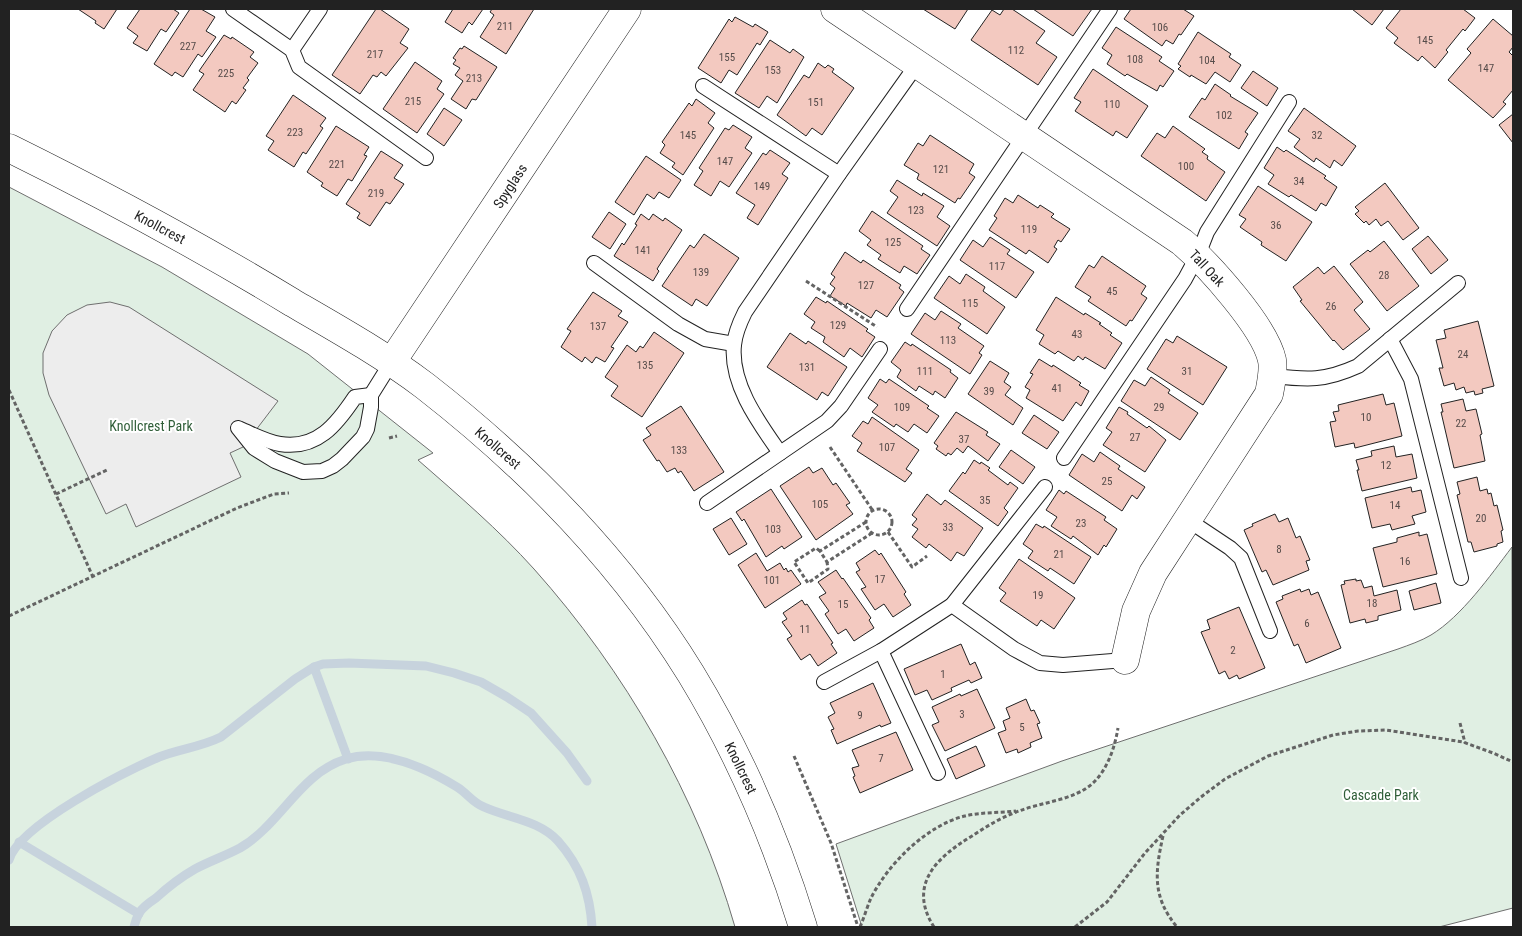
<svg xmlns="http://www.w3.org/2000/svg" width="1522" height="936" font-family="'Roboto Condensed',sans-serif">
	<rect width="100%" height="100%" fill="#fff"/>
	<g fill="#e0efe3" stroke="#6f6f6f">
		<path d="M9 187 162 267 308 354 433 453 418 460C458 495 499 530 534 569 625 671 697 795 735 927H9Z"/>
		<path d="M1512 547 1513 908 1439 927H862L836 844 1062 761 1398 649C1409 645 1421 641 1431 635 1462 616 1490 576 1512 547Z"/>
	</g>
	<path fill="#ededed" stroke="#6f6f6f" d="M110 302 129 307 278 401 243 447 230 453 241 477 136 527 126 504 106 514 49 395 43 373V353L52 331 67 315 87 305Z"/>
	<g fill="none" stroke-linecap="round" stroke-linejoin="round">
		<g stroke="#c7d3dd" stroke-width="9">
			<path d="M314 667 348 759"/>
			<path d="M19 842 139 914"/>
			<path d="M9 860C19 825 124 772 159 757 179 749 201 747 221 737L295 679 314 667 323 664 349 663 426 666 454 673 481 682 507 697 531 713 567 753 587 781"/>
			<path d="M134 927C135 923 137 917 139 913 143 907 150 902 156 898 168 887 181 877 195 869 210 861 225 856 240 848 280 825 300 773 346 759 383 748 426 768 457 787 467 793 473 803 484 807 508 818 539 820 558 841 581 867 590 894 592 927"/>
		</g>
	</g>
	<g fill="#f3c9c0" stroke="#222">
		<path d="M78 9H117L104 29 95 23 96 21Z"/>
		<path d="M140 9H173L179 13 166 32 161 29 147 51 133 43 138 36 127 28Z"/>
		<path d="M190 9H201L215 17 206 31 216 37 202 57 198 54 183 77 175 72 172 76 154 64Z"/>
		<path d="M376 9H380L409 29 400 43 408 48 386 76 381 72 377 77 373 75 360 94 332 75Z"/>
		<path d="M453 9H483L472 25 469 22 462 33 445 22Z"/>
		<path d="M492 9H534L506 54 480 37 494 15 490 12Z"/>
		<path d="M923 9H968L955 29Z"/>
		<path d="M1004 9H1012L1045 31 1036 43 1057 57 1038 85 971 40 992 10 1000 15Z"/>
		<path d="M1033 9H1092L1073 36Z"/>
		<path d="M1131 9H1183L1194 16 1181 35 1179 34 1173 44 1166 40 1162 46 1124 19Z"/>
		<path d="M1352 9H1384L1372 25Z"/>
		<path d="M1401 9H1463L1475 18 1465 31 1463 29 1446 50 1448 52 1435 68 1422 56 1418 61 1394 43 1398 38 1386 28Z"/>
		<path d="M735 17 753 27 755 24 768 32 760 45 757 43 737 75 729 70 721 83 698 68 729 19 732 22Z"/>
		<path d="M1493 19 1513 36V47L1509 52 1513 56V90L1503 102 1506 104 1493 118 1448 80 1471 53 1467 49Z"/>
		<path d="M1116 27 1162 57 1159 61 1174 71 1163 87 1160 85 1157 91 1127 74 1125 76 1107 64 1112 55 1102 48Z"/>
		<path d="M1198 32 1231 54 1229 57 1241 65 1230 82 1215 72 1206 84 1191 75 1190 77 1178 69 1181 66 1178 64Z"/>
		<path d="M224 35 231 39 232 37 254 52 250 57 258 63 247 78 249 80 243 88 246 90 236 104 232 101 225 112 193 90 204 74 199 71Z"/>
		<path d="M770 40 790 53 793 49 804 57 777 103 767 96 759 108 735 93Z"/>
		<path d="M464 46 497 67 476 100 472 99 466 109 451 99 463 81 455 75 460 68 453 64 456 60 453 58 460 48 462 49Z"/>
		<path d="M415 62 442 81 437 89 444 94 417 133 383 109Z"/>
		<path d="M818 63 825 68 828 65 834 69 832 72 854 88 822 135 812 128 806 136 777 115 804 75 809 78Z"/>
		<path d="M1093 69 1148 106 1127 138 1116 131 1113 136 1075 111 1081 102 1074 98Z"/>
		<path d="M1253 71 1278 88 1267 106 1241 88Z"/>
		<path d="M1215 84 1231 95 1230 96 1258 113 1245 132 1248 134 1239 149 1189 117 1202 98 1205 100Z"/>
		<path d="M293 95 326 118 320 126 323 128 306 154 303 152 294 167 268 150 274 141 266 136Z"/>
		<path d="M696 99 715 113 708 123 714 128 683 175 672 167 675 163 660 153 665 145 662 142 689 103 692 106Z"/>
		<path d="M444 108 462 120 444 146 427 134Z"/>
		<path d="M1304 108 1356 146 1342 166 1334 160 1330 168 1316 158 1314 162 1294 147 1300 139 1288 131Z"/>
		<path d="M1513 114V143L1499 125Z"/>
		<path d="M733 125 752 137 745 148 752 153 729 187 720 181 711 196 694 185 703 171 699 168 725 128 729 130Z"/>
		<path d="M336 126 369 147 364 155 367 156 352 181 348 179 337 196 321 186 323 183 307 172Z"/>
		<path d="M1173 126 1205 149 1202 152 1208 156 1207 159 1225 172 1206 201 1141 156 1157 133 1165 138Z"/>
		<path d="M930 135 974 164 969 173 975 177 960 199 958 198 955 203 917 179 919 174 904 165 918 143 923 146Z"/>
		<path d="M1277 147 1284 152 1286 150 1326 176 1324 178 1337 187 1326 206 1321 203 1316 211 1291 195 1289 197 1268 184 1274 175 1264 168Z"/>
		<path d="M770 150 790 163 782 174 788 178 758 225 747 218 755 205 736 193 763 153 766 155Z"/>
		<path d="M381 151 403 165 394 178 404 184 390 204 386 202 370 226 357 218 360 213 346 204Z"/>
		<path d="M646 156 681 180 669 198 659 192 654 199 647 194 634 215 615 202Z"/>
		<path d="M897 180 922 196 923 193 944 206 937 217 950 226 937 246 887 213 898 197 890 191Z"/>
		<path d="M1385 183 1419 228 1403 240 1388 221 1381 226 1376 219 1369 225 1366 221 1364 223 1355 214 1359 211 1355 207Z"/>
		<path d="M1258 186 1312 222 1286 261 1261 245 1262 242 1240 227 1246 219 1239 215Z"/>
		<path d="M1018 195 1038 208 1040 205 1054 214 1051 217 1070 229 1061 242 1058 240 1054 247 1057 249 1048 263 1029 250 1026 254 989 230 997 218 994 216 1005 198 1013 203Z"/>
		<path d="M872 211 923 246 921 249 930 255 917 274 904 266 900 273 878 259 881 255 867 245 871 240 859 231Z"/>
		<path d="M609 212 626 224 610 249 592 237Z"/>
		<path d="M641 214 649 220 653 214 663 221 665 218 682 230 657 269 659 271 653 281 614 256 622 243 624 245 637 225 635 224Z"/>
		<path d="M704 234 739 258 707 306 696 299 692 306 662 286 690 245 694 248Z"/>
		<path d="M1428 236 1448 260 1431 274 1412 249Z"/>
		<path d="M990 237 1010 250 1007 254 1034 272 1016 298 960 260 973 240 983 247Z"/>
		<path d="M1384 241 1419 286 1387 311 1350 264 1368 250 1370 252Z"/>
		<path d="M845 252 861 263 863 260 901 285 899 288 904 292 887 317 876 310 871 318 847 303 846 306 830 296 835 288 830 284 835 277 831 274Z"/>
		<path d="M1102 256 1146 286 1141 294 1147 298 1132 321 1130 320 1126 326 1088 301 1091 297 1075 287 1089 265 1094 268Z"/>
		<path d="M1334 266 1363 302 1354 310 1370 329 1343 350 1334 340 1333 341 1300 301 1302 300 1293 287 1318 267 1324 274Z"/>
		<path d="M966 274 985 287 983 291 1005 307 987 334 934 298 949 276 960 284Z"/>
		<path d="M593 292 622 311 618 316 628 322 611 347 614 348 605 362 596 357 592 363 585 357 582 362 561 347 571 331 567 329Z"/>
		<path d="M816 297 826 303 827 301 868 329 866 331 875 337 862 357 850 348 844 357 823 342 825 337 811 328 815 322 804 314Z"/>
		<path d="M1056 297 1084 315 1085 313 1101 323 1099 324 1112 333 1110 335 1122 343 1105 369 1085 357 1083 360 1078 356 1074 361 1058 351 1055 354 1039 344 1044 335 1036 330Z"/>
		<path d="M941 311 961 324 958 328 984 346 979 353 982 355 970 374 911 334 925 313 935 320Z"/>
		<path d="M1478 321 1494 386 1482 389 1483 393 1475 395 1474 391 1466 393 1464 387 1456 390 1454 383 1444 386 1439 368H1443L1436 340 1446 338 1444 330Z"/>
		<path d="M654 332 684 353 642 417 611 396 618 386 605 377 627 345 636 352 640 346 643 348Z"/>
		<path d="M790 333 806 344 808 341 847 367 828 396 822 392 817 400 767 367Z"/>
		<path d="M1177 336 1227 367 1203 405 1147 369 1166 339 1173 343Z"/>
		<path d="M905 342 911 346 912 344 951 370 950 372 958 378 945 398 935 391 933 395 919 386 916 391 897 377 901 370 891 362Z"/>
		<path d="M1039 359 1052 367 1053 365 1081 383 1079 385 1089 391 1081 406 1076 402 1063 421 1026 398 1030 390 1025 387 1033 374 1030 373Z"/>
		<path d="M990 361 1009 373 1004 382 1011 387 1005 395 1023 408 1013 425 968 394Z"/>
		<path d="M1151 377 1170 390 1168 393 1198 413 1180 440 1121 401 1134 380 1145 386Z"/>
		<path d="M880 379 886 383 889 379 929 406 927 408 939 416 927 433 914 424 908 432 896 424 894 427 872 412 878 405 868 398Z"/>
		<path d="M1383 394 1386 405 1394 403 1402 436 1355 448 1354 443 1335 447 1330 422 1336 421 1333 412 1339 411 1338 405Z"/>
		<path d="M1463 399 1466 411 1476 409 1482 434 1480 435 1485 461 1454 468 1441 412H1443L1441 404Z"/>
		<path d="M681 406 724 472 694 491 681 471 678 473 675 468 667 472 659 460 657 461 643 440 651 435 646 428Z"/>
		<path d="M1119 407 1128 412 1127 414 1147 428 1149 426 1166 440 1145 472 1103 445 1112 432 1106 428Z"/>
		<path d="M956 412 988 432 986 435 1000 444 988 461 968 446 963 453 957 448 951 455 948 453 946 456 936 449 938 446 934 443Z"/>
		<path d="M1034 415 1059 432 1047 449 1022 433Z"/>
		<path d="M872 417 919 450 906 469 912 473 905 482 857 451 862 443 852 436 863 421 868 424Z"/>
		<path d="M1394 446 1396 457 1412 454 1417 478 1362 491 1357 470H1359L1356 460 1372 456 1371 451Z"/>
		<path d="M1011 450 1035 467 1023 484 999 467Z"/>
		<path d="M1100 452 1120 466 1118 469 1145 487 1137 499 1132 495 1122 511 1069 475 1082 454 1094 462Z"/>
		<path d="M974 460 980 464 981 462 990 468 988 470 1008 485 1010 482 1018 488 1004 508 1008 512 998 526 949 491 963 472 965 474Z"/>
		<path d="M809 467 813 473 822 468 833 485 836 483 850 503 846 505 853 514 816 540 780 486Z"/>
		<path d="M1477 477 1480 491 1487 489 1488 494 1491 493 1494 506 1497 505 1503 530 1501 531 1503 542 1497 544V546L1474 552 1471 542H1468L1457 495 1460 494 1457 482Z"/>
		<path d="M1411 487 1412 492 1421 490 1426 512 1412 516 1415 524 1392 530 1390 524 1372 528 1365 498Z"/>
		<path d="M771 489 802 537 784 549 782 546 766 557 744 519 742 521 736 512Z"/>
		<path d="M1059 490 1064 494 1066 491 1106 517 1104 520 1117 529 1106 547 1104 545 1098 555 1073 536 1071 539 1051 526 1057 517 1046 510Z"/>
		<path d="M927 494 941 505 945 500 983 528 964 556 957 552 951 561 929 544 926 548 912 537 918 529 912 525 917 519 912 515Z"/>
		<path d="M1275 514 1279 522 1288 518 1296 538 1300 536 1310 560 1306 561 1309 570 1273 585 1266 570 1262 572 1244 530 1253 526 1252 524Z"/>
		<path d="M731 518 747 544 729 555 713 529Z"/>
		<path d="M1036 524 1043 528 1044 526 1091 557 1074 584 1050 568 1048 571 1028 558 1033 551 1023 544Z"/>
		<path d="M1419 532V536L1427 534 1437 574 1383 587 1373 548 1397 542V538Z"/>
		<path d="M875 550 879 555 881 553 906 592 904 594 911 605 893 617 884 604 875 610 861 589 866 587 856 572 860 570 856 563Z"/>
		<path d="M756 553 767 571 780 563 784 570 786 568 788 572 791 570 801 584 765 608 738 565Z"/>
		<path d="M1019 559 1075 598 1054 629 1041 620 1037 626 1000 601 1006 593 999 588Z"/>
		<path d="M836 570 842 579 843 578 871 618 869 620 874 628 854 641 846 629 838 634 825 614 829 611 819 597 826 593 818 582Z"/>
		<path d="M1356 579V581L1361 580 1364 588 1372 586 1374 596 1397 590 1401 610 1378 616V620L1366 623 1365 619 1350 623 1341 585 1345 584 1344 581Z"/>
		<path d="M1436 583 1441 603 1414 610 1409 591Z"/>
		<path d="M1300 589 1301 592 1309 589 1311 595 1318 592 1341 648 1306 663 1298 644 1294 646 1276 602 1283 599 1282 596Z"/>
		<path d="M802 600 805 605 807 604 833 643 831 644 837 653 818 666 810 654 801 660 787 639 792 636 782 622 787 619 783 613Z"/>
		<path d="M1239 607 1265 668 1239 679 1237 675 1229 679 1225 671 1219 674 1201 632 1210 629 1207 620Z"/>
		<path d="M961 644 970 665 975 662 982 678 971 683 969 680 951 688 952 691 932 700 927 690 915 695 904 669Z"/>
		<path d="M873 683 891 723 881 727 880 725 837 744 831 730 834 729 828 717 835 713 830 703Z"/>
		<path d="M977 689 995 728 945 751 932 725 939 722 932 707 960 694 961 696Z"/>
		<path d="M1026 699 1031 711 1034 710 1040 723 1037 724 1042 738 1030 743 1031 747 1018 753 1017 749 1006 753 998 733 1006 730 1003 721 1010 718 1006 708Z"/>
		<path d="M896 732 913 770 860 793 853 777 855 776 852 768 859 766 852 750Z"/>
		<path d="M976 746 985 766 956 779 947 759Z"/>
	</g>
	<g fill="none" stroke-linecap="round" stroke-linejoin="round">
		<g stroke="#222" stroke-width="16">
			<g id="service">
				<path d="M233 9 292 50 299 67 426 158"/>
				<path d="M292 50 320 9"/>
				<path d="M703 86 839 174"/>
				<path d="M594 263 678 324 705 339 734 344"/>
				<path d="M907 309 1110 9"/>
				<path d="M1390 339 1411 379 1461 578"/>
				<path d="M1273 376C1308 380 1325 381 1358 366L1458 283"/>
				<path d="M238 428 254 448 275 461 303 472 322 471 333 466 342 459 363 437 367 429 371 407V395L391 363"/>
				<path d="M240 429C252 434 267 442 280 444 317 450 337 424 355 397L371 395"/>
				<path d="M780 453C759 423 730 384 734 345 735 334 740 322 745 312L839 174 918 63"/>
				<path d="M1064 458 1185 279 1198 255 1207 232 1289 102"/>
				<path d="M707 503 827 421 841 406 880 349"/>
				<path d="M1188 520 1230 548 1241 558 1270 631"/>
				<path d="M952 605 1014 649 1040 663 1063 665 1125 660"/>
				<path d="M881 651 938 773"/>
				<path d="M824 682 881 651 952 605 1045 487"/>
			</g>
		</g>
		<g stroke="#222" stroke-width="29">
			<g id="minor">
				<path d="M835 9 1182 242C1208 264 1265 327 1272 360 1274 371 1271 383 1269 394L1153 573 1136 611 1125 660"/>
				<path d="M391 363 627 9"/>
			</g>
		</g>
		<g stroke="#222" stroke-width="29">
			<path id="tertiary" d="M9 148C106 196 201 247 293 303 338 329 384 355 425 386 529 467 622 562 691 674 739 753 776 839 803 927"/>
		</g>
		<g stroke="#646464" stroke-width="3" stroke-dasharray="4 2.5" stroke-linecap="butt">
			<path d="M806 281 877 327"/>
			<path d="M9 390 93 577"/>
			<path d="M389 438 397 436"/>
			<path d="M830 447 873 511"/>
			<path d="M56 494 107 470"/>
			<circle cx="879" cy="522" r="13"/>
			<path d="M866 522 820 551 827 562 872 533"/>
			<path d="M888 532 912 567 927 556"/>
			<path d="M820 551 816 548 794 562 808 583 828 569 827 562"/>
			<path d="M9 616 237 508 274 494 289 493"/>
			<path d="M1460 723 1465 743"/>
			<path d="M794 756 831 843 858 927"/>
			<path d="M1163 836C1155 872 1152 897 1177 927"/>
			<path d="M860 927C864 918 867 907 871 898 888 864 927 825 965 816 981 812 999 813 1016 811"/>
			<path d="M934 927C907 885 937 857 972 836 987 826 1002 817 1019 811 1042 802 1075 800 1093 783 1108 769 1115 746 1118 728"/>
			<path d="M1075 927 1107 902 1145 853 1180 815 1201 797 1225 779 1268 756 1333 735 1358 731 1386 730 1463 742 1493 753 1513 762"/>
		</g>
		<use href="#service" stroke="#fff" stroke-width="14"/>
		<use href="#minor" stroke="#fff" stroke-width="28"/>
		<use href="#tertiary" stroke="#fff" stroke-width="28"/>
	</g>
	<g text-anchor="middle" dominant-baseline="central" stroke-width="4" stroke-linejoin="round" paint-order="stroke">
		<g font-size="11" fill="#564c4a">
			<text x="505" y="26">211</text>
			<text x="1160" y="27">106</text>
			<text x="1425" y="40">145</text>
			<text x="188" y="46">227</text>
			<text x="1016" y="50">112</text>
			<text x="375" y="54">217</text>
			<text x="727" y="57">155</text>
			<text x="1135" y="59">108</text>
			<text x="1207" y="60">104</text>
			<text x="1486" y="68">147</text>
			<text x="773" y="70">153</text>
			<text x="226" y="73">225</text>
			<text x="474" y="78">213</text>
			<text x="413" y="101">215</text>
			<text x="816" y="102">151</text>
			<text x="1112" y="104">110</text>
			<text x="1224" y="115">102</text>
			<text x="295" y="132">223</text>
			<text x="688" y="135">145</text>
			<text x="1317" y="135">32</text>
			<text x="725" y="161">147</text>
			<text x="337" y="164">221</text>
			<text x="1186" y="166">100</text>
			<text x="941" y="169">121</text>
			<text x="1299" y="181">34</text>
			<text x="762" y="186">149</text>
			<text x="376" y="193">219</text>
			<text x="916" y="210">123</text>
			<text x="1276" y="225">36</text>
			<text x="1029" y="229">119</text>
			<text x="893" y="242">125</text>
			<text x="643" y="250">141</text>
			<text x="997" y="266">117</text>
			<text x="701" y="272">139</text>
			<text x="1384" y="275">28</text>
			<text x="866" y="285">127</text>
			<text x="1112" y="291">45</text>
			<text x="970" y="303">115</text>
			<text x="1331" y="306">26</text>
			<text x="838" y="325">129</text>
			<text x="598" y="326">137</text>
			<text x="1077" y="334">43</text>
			<text x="948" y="340">113</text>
			<text x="1463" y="354">24</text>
			<text x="645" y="365">135</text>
			<text x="807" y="367">131</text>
			<text x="925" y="371">111</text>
			<text x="1187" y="371">31</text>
			<text x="1057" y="388">41</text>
			<text x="989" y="391">39</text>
			<text x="902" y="407">109</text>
			<text x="1159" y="407">29</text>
			<text x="1366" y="417">10</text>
			<text x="1461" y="423">22</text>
			<text x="1135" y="437">27</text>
			<text x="964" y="439">37</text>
			<text x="887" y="447">107</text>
			<text x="679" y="450">133</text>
			<text x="1386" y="465">12</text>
			<text x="1107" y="481">25</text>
			<text x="985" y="500">35</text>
			<text x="820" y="504">105</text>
			<text x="1395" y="505">14</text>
			<text x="1481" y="518">20</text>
			<text x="1081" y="523">23</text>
			<text x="948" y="527">33</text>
			<text x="773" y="529">103</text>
			<text x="1279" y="549">8</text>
			<text x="1059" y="554">21</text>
			<text x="1405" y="561">16</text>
			<text x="880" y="579">17</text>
			<text x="772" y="580">101</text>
			<text x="1038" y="595">19</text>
			<text x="1372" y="603">18</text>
			<text x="843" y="604">15</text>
			<text x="1307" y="623">6</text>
			<text x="805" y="629">11</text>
			<text x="1233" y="650">2</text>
			<text x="943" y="674">1</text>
			<text x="962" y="714">3</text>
			<text x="860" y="715">9</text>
			<text x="1022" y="727">5</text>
			<text x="881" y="758">7</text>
		</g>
		<g font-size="14" fill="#222" stroke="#fff">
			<text transform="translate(510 186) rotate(-57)">Spyglass</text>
			<text transform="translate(160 227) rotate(28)">Knollcrest</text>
			<text transform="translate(1207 268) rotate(47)">Tall Oak</text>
			<text transform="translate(498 448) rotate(41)">Knollcrest</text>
			<text transform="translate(741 768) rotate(64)">Knollcrest</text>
		</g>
		<g font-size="14" fill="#2f5e38" stroke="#fff">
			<text x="151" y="426">Knollcrest Park</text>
			<text x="1381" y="795">Cascade Park</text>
		</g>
	</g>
	<rect width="1522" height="936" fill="none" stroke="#222222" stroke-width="20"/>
</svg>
